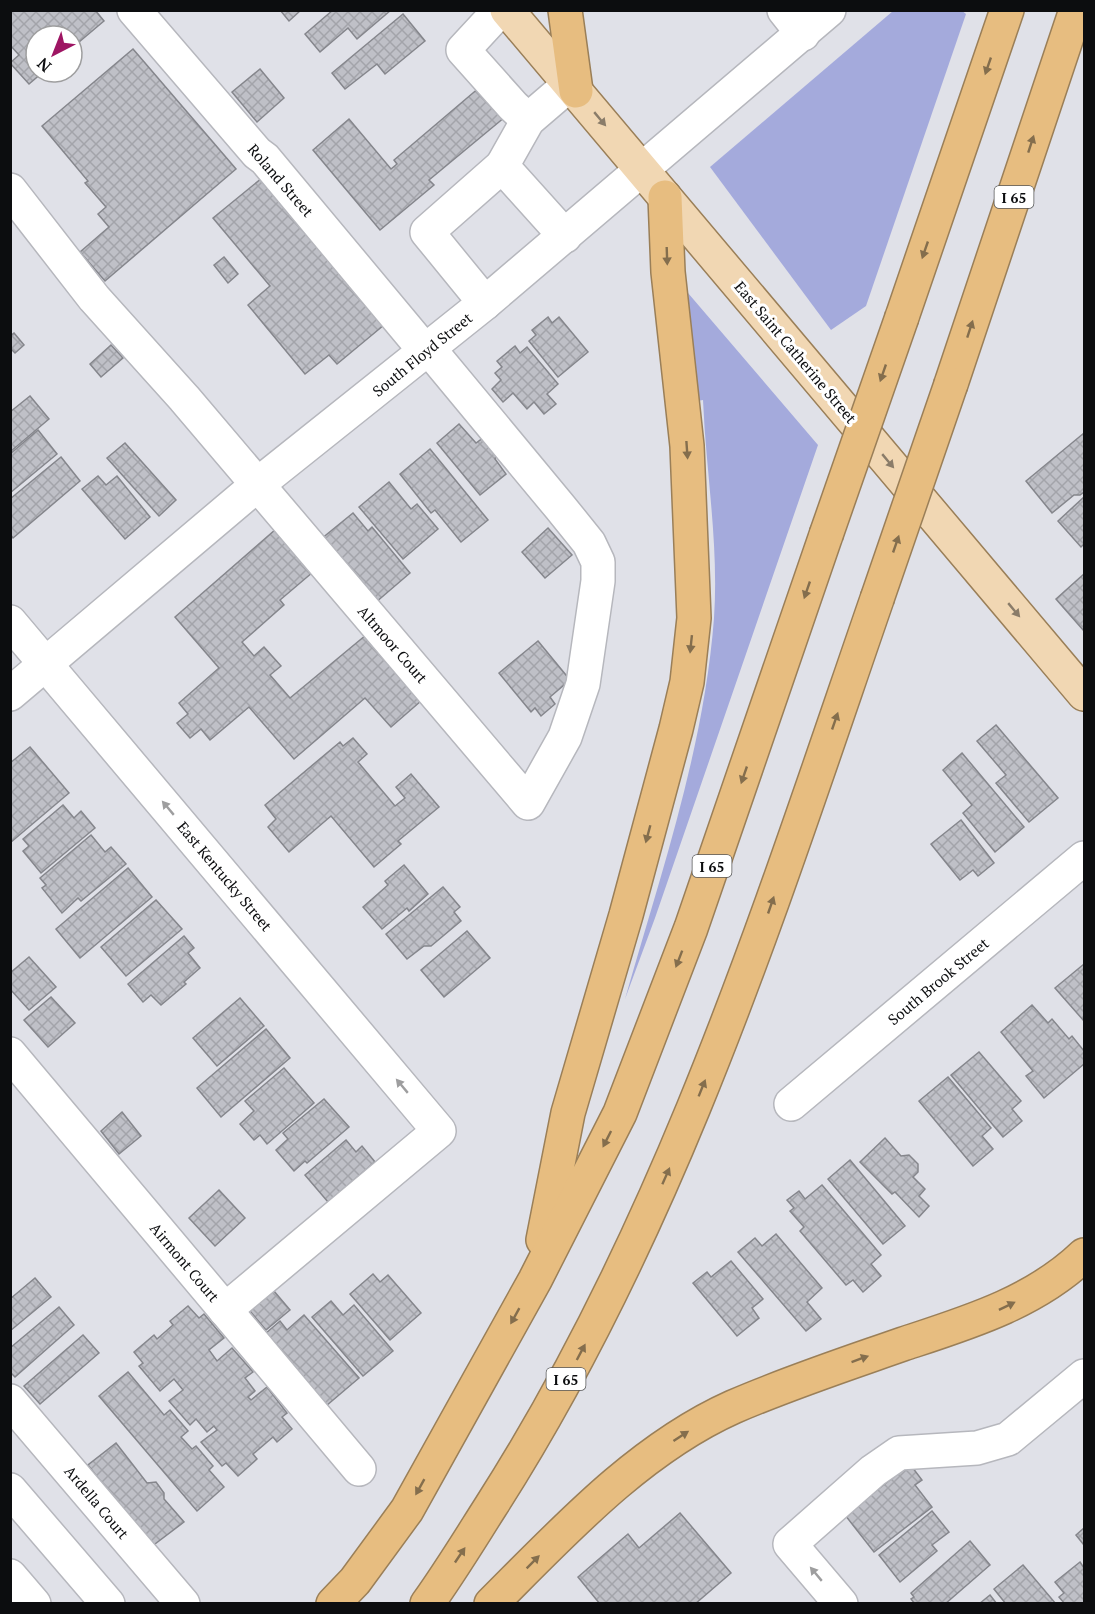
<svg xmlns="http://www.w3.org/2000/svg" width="1095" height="1614" font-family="'PT Serif',serif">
	<defs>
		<pattern id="building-cross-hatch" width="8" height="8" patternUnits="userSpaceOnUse" patternTransform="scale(1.5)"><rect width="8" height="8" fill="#bfc0c7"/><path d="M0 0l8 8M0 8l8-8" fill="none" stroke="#a3a4aa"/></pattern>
	</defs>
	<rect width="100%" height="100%" fill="#e0e1e8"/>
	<g fill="#a4aadc">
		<path d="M961 10 966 14 866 306 831 330 710 167 893 11Z"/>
		<path d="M688 293 818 445 655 918 625 999C661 873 704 749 714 618 719 545 706 473 703 400L697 401Z"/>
	</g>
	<g fill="url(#building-cross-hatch)" stroke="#85868c" stroke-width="1.5">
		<path d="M10 10H95L104 21 72 48V36H36V72H43L29 84 10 63 19 55 10 45Z"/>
		<path d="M280 10H301L289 21Z"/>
		<path d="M333 10H391L357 39 348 28 320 52 305 34Z"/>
		<path d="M403 14 425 41 385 74 377 64 345 89 332 73Z"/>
		<path d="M133 49 236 169 105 281 80 252 109 227 98 214 106 207 85 183 88 181 42 126Z"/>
		<path d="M260 69 284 98 257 122 232 92Z"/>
		<path d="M480 87 505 117 429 180 434 185 380 230 313 150 349 119 391 169 397 164 394 160Z"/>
		<path d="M262 178 384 325 337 364 329 355 305 374 248 305 270 286 213 218Z"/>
		<path d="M224 257 238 274 228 283 214 265Z"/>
		<path d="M548 317 552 323 559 317 588 352 558 377 529 341 536 335 532 330Z"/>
		<path d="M14 333 24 345 15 353 10 348V336Z"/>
		<path d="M111 345 123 358 101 377 90 364Z"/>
		<path d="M515 346 520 353 527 347 558 384 547 394 556 404 544 414 534 402 527 409 513 393 503 402 492 389 501 380 495 373 502 367 497 361Z"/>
		<path d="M30 396 49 419 10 452V412Z"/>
		<path d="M459 424 476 443 483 438 498 451 495 459 506 474 480 495 437 443Z"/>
		<path d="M38 430 57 454 10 493V454Z"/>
		<path d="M1084 433V492L1080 495H1074L1052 513 1026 481Z"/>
		<path d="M125 443 176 500 159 516 107 458Z"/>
		<path d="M430 449 488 520 461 542 435 510 431 513 400 474Z"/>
		<path d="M61 457 80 481 13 538 10 534V499Z"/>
		<path d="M98 476 106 485 117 476 150 517 125 539 82 489Z"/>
		<path d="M389 482 411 509 417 504 438 529 403 559 359 507Z"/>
		<path d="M1084 497V544L1081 547 1058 521Z"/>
		<path d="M353 513 368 531 372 527 410 573 375 603 321 539Z"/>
		<path d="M548 528 572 555 545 578 522 552Z"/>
		<path d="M276 529 313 572 280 600 284 605 242 642 254 656 264 647 281 666 270 675 290 698 366 635 421 701 391 727 365 698 294 759 249 707 210 740 201 729 190 738 177 723 188 714 179 703 219 668 175 617Z"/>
		<path d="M1084 574V631L1056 599Z"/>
		<path d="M538 641 570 680 550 697 555 704 541 716 535 708 531 712 499 673Z"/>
		<path d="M996 725 1058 798 1029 822 996 783 1006 775 977 741Z"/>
		<path d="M353 738 367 754 358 762 395 806 405 798 396 787 411 774 439 807 398 841 401 844 374 867 331 816 289 852 268 827 276 819 265 805 340 742 343 746Z"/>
		<path d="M30 747 69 793 10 843V763Z"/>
		<path d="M962 753 1024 827 995 852 963 813 972 805 943 770Z"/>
		<path d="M63 805 74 818 81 811 95 828 41 873 23 851 29 846 23 839Z"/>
		<path d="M961 820 994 863 978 876 973 870 960 880 931 844Z"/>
		<path d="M91 835 105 852 111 847 126 864 81 901 78 898 62 913 42 888 46 885 40 878Z"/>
		<path d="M404 865 428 894 409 911 407 908 382 929 363 907 388 885 385 881Z"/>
		<path d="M128 868 152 897 80 958 56 929Z"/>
		<path d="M443 887 460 907 454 912 461 921 431 946H424L407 959 386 934Z"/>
		<path d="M156 900 182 929 126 976 101 947Z"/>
		<path d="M467 931 490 958 444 997 421 970Z"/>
		<path d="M184 936 194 948 188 953 200 968 184 982 186 984 161 1005 151 995 143 1002 128 984Z"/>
		<path d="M29 957 56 987 29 1010 10 989V973Z"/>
		<path d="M1084 964V1021L1055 988Z"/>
		<path d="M51 997 75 1023 48 1047 24 1020Z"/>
		<path d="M240 998 264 1026 217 1066 193 1038Z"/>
		<path d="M1032 1005 1048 1023 1052 1019 1069 1039 1072 1036 1084 1051V1064L1044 1098 1026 1076 1033 1071 1001 1032Z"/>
		<path d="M266 1029 290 1058 221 1117 197 1088Z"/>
		<path d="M979 1052 1021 1101 1012 1109 1022 1121 1003 1137 951 1075Z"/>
		<path d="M284 1068 314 1103 267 1144 260 1135 254 1140 240 1124 254 1111 245 1101Z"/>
		<path d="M948 1077 991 1128 982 1136 993 1149 973 1166 919 1101Z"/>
		<path d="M324 1099 349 1127 307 1163 305 1161 294 1171 276 1150 288 1139 283 1133Z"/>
		<path d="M122 1112 141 1136 119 1154 101 1131Z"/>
		<path d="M885 1138 901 1156 909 1155 918 1164V1172L913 1177 925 1189 919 1196 929 1206 919 1217 895 1192 892 1194 860 1162Z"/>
		<path d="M346 1140 356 1152 362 1146 375 1162 328 1202 305 1175Z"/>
		<path d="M850 1160 905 1226 883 1244 828 1179Z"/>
		<path d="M822 1185 881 1255 871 1264 881 1276 863 1292 853 1280 846 1285 800 1231 804 1227 790 1211 794 1208 787 1200 799 1191 805 1199Z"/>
		<path d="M219 1190 245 1218 215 1246 189 1218Z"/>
		<path d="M776 1234 822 1288 807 1302 821 1319 806 1331 738 1252 755 1238 762 1246Z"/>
		<path d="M731 1261 763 1299 752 1308 759 1318 737 1336 693 1283 707 1272 711 1277Z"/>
		<path d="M373 1274 380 1282 388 1275 421 1313 390 1340 350 1294Z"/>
		<path d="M35 1278 51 1297 10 1331V1299Z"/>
		<path d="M268 1284 290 1310 266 1330 244 1304Z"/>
		<path d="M331 1301 343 1315 354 1305 393 1351 363 1376 312 1317Z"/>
		<path d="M188 1306 199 1318 204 1314 224 1338 209 1350 217 1361 232 1348 253 1372 245 1378 255 1391 248 1397 251 1400 267 1387 287 1413 282 1417 292 1429 277 1442 273 1437 253 1454 257 1459 238 1476 226 1463 222 1466 201 1442 217 1430 214 1426 207 1432 196 1419 190 1425 169 1401 183 1390 174 1379 160 1391 139 1366 143 1363 134 1352 154 1335 157 1339 173 1325 170 1321Z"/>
		<path d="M59 1307 74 1325 15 1377 10 1372V1348Z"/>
		<path d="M304 1315 359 1378 326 1406 265 1334 280 1321 287 1330Z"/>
		<path d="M83 1335 99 1353 40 1404 24 1386Z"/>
		<path d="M128 1372 164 1415 170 1410 188 1431 181 1437 192 1449 196 1446 213 1466 209 1470 224 1487 197 1511 99 1396Z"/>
		<path d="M116 1443 147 1483 156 1482 164 1493V1499L184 1522 151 1547 88 1465Z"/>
		<path d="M909 1463 922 1480 915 1485 932 1507 874 1552 845 1515 895 1476 894 1474Z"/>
		<path d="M932 1511 949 1532 932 1545 937 1551 900 1582 879 1555Z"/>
		<path d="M680 1513 731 1573 695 1604H600L578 1577 628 1534 639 1548Z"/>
		<path d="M1084 1528V1545L1076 1535Z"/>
		<path d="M970 1541 990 1565 945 1604H915L911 1599 914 1597 911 1593Z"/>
		<path d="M1080 1562 1084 1568V1604H1065L1059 1597 1064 1593 1055 1582Z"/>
		<path d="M1023 1565 1056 1604H1006L994 1589Z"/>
		<path d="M990 1595 997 1604H979Z"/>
	</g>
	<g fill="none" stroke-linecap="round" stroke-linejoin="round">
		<g stroke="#b6b7bd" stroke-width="36">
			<g id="minor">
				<path d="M134 10 257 153 265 159 426 352"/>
				<path d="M500 10 463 50 513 106 528 120"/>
				<path d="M784 10 803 34"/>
				<path d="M502 166 528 120 570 84"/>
				<path d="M10 190 94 298 184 398 528 803 565 737 583 684 598 581V562L589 543 560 507 429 349"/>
				<path d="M485 303 427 232 502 166 565 236"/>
				<path d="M10 622 439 1131 225 1310"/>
				<path d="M10 694 257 485 485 303 829 10"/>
				<path d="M10 1054 359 1469"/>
				<path d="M791 1104 1084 858"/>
				<path d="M10 1401 183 1604"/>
				<path d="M10 1490 108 1604"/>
				<path d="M10 1576 34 1604"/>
				<path d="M841 1604 790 1544 873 1471 899 1453 977 1448 1008 1439 1084 1376"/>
			</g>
		</g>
		<g stroke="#9a7f58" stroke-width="36">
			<path id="major" d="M507 10 1084 694"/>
		</g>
		<g stroke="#9a7f58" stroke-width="36">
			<g id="highway">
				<path d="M565 10 576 91"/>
				<path d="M902 317 1007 10"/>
				<path d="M951 384 1076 10"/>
				<path d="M543 1240 568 1113 626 915 676 729 687 682 694 618 687 446 668 272 665 197"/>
				<path d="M333 1604 355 1581 407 1510 535 1280 620 1113 691 928 826 535"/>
				<path d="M427 1604C450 1572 470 1539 491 1506 671 1225 769 912 877 599"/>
				<path d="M491 1604C563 1532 639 1449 733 1407 788 1383 846 1364 903 1344 967 1323 1034 1303 1084 1255"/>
			</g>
		</g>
		<use href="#minor" stroke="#fff" stroke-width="33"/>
		<use href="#major" stroke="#f1d7b3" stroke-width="33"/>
		<use href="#highway" stroke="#e7bd80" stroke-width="33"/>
		<g stroke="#9a7f58" stroke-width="36" stroke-linecap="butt">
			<g id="highway-bridge">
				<path d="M826 535 902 317"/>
				<path d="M877 599 951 384"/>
			</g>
		</g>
		<use href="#highway-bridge" stroke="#e7bd80" stroke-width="33"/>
	</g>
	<defs><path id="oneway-solid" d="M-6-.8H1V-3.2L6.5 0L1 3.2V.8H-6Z" transform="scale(1.5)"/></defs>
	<g fill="#846e4d">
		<use href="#oneway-solid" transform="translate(988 66) rotate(109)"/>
		<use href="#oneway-solid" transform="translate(1031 144) rotate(-72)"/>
		<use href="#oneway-solid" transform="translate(925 250) rotate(109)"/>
		<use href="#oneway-solid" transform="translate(667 256) rotate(88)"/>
		<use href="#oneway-solid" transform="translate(970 329) rotate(-72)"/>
		<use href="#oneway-solid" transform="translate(883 373) rotate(109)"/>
		<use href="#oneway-solid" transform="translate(687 450) rotate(86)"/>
		<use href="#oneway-solid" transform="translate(896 544) rotate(-71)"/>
		<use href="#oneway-solid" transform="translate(807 590) rotate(109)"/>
		<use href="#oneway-solid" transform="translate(691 644) rotate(96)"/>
		<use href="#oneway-solid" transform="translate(835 721) rotate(-71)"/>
		<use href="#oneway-solid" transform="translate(744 775) rotate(109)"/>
		<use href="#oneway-solid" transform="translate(648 834) rotate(105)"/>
		<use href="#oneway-solid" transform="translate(771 905) rotate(-71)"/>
		<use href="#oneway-solid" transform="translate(679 959) rotate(111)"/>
		<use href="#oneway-solid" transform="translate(702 1088) rotate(-68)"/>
		<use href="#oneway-solid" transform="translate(607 1139) rotate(117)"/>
		<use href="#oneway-solid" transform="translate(666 1176) rotate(-66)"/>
		<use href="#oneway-solid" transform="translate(1007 1306) rotate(-26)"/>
		<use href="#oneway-solid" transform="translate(515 1316) rotate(119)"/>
		<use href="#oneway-solid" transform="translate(581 1352) rotate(-62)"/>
		<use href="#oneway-solid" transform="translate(860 1359) rotate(-20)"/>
		<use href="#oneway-solid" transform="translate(681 1436) rotate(-33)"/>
		<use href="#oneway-solid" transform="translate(420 1487) rotate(119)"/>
		<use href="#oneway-solid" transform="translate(460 1555) rotate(-56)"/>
		<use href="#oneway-solid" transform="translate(533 1562) rotate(-45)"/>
	</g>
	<g fill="#8a7c69">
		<use href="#oneway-solid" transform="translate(600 119) rotate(50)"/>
		<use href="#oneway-solid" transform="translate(888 461) rotate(50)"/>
		<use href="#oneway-solid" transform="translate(1014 610) rotate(50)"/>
	</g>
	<g fill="#9e9e9f">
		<use href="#oneway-solid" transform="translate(168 808) rotate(-130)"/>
		<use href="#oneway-solid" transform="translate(402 1086) rotate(-130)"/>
		<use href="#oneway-solid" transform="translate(816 1574) rotate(-130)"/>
	</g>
	<g text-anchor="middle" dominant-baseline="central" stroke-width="6" stroke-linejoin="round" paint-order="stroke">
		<g fill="#fff" stroke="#555657" stroke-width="1.5">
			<rect x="994.5" y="186" width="39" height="22" rx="4.5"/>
			<rect x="692.5" y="855" width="39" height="22" rx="4.5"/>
			<rect x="546.5" y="1368" width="39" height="22" rx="4.5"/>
		</g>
		<g font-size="14" font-weight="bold" fill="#0c0d0f">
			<text x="1014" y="197">I 65</text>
			<text x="712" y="866">I 65</text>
			<text x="566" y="1379">I 65</text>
		</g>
		<g font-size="15" fill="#0c0d0f" stroke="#fff">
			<text transform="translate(281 180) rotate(49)">Roland Street</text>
			<text transform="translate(796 352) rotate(50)">East Saint Catherine Street</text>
			<text transform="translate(422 354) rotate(-39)">South Floyd Street</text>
			<text transform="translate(393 644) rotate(49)">Altmoor Court</text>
			<text transform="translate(225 876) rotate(50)">East Kentucky Street</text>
			<text transform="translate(938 981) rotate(-40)">South Brook Street</text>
			<text transform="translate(185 1262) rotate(50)">Airmont Court</text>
			<text transform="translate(97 1502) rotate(50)">Ardella Court</text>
		</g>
	</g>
	<rect width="1095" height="1614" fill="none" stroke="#0c0d0f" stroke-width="24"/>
	<g transform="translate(54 54) rotate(222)"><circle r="28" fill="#ffffff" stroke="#9e9e9f" stroke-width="1.5"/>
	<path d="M0-4.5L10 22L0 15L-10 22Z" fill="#9e1563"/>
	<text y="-9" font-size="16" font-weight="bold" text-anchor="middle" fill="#0c0d0f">N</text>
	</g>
</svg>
